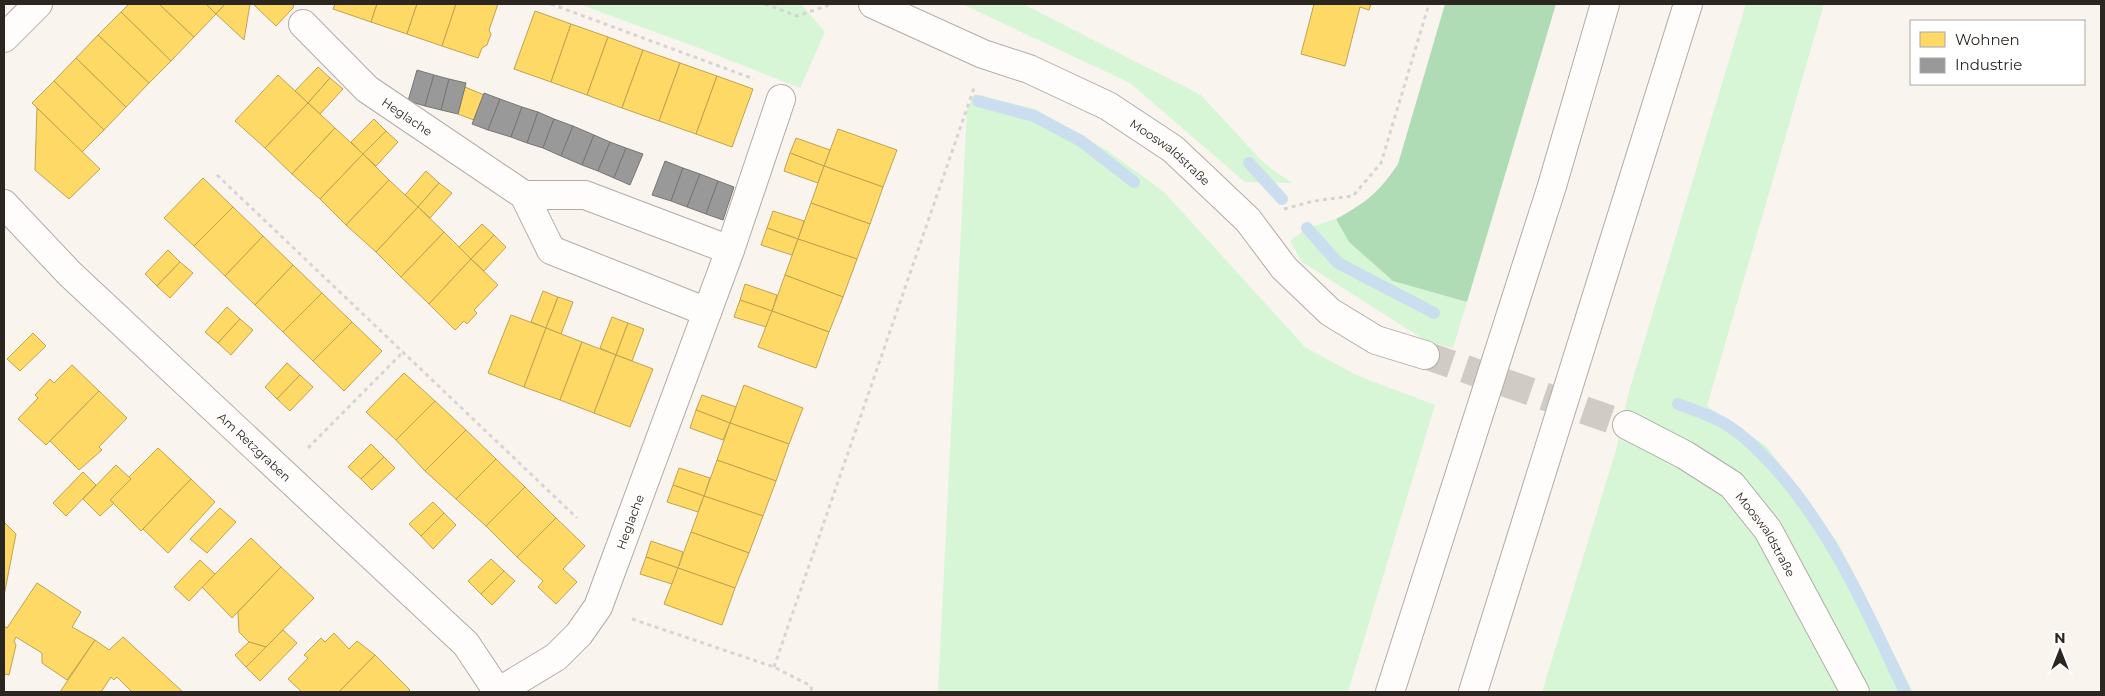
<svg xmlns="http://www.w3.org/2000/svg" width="2105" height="696" font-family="Montserrat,sans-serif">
	<rect width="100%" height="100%" fill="#faf4ee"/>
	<g fill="#d6f6d6">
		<path d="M579 4H801L825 32 800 88 699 48Z"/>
		<path d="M962 4H1023L1201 95 1260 159 1274 171 1293 183 1245 182 1130 83Z"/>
		<path d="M1746 4H1824L1707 406 1766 446 1838 543 1913 692H1542L1616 450 1628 395Z"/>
		<path d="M974 94 1035 109 1108 151 1164 192 1305 347 1356 375 1435 405 1348 692H938L967 110Z"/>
		<path d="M1336 219 1349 242 1393 281 1467 302 1453 348 1426 341 1301 261 1290 241 1307 228Z"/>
	</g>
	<path fill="#b0dcb5" d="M1445 4H1556L1467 302 1393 281 1349 242 1336 219C1367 202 1378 193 1398 164Z"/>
	<g fill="#ffd966" stroke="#c0a351">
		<path d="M129 4H159L194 37 171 61 121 12Z"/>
		<path d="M159 4H206L216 14 194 37Z"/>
		<path d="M206 4H225L216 14Z"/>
		<path d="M225 4H250L244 40 216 14Z"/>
		<path d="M253 4H294L293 8 276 26Z"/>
		<path d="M335 4H377L371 22 333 9Z"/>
		<path d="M377 4H417L407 34 371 22Z"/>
		<path d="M417 4H456L442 46 407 34Z"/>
		<path d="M456 4H498L489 30 491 34 487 45 482 48 478 58 442 46Z"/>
		<path d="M1314 4H1371L1369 10 1360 7 1345 66 1301 54Z"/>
		<path d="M535 11 571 24 551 82 514 69Z"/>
		<path d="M121 12 171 61 149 83 98 35Z"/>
		<path d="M571 24 608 37 587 95 551 82Z"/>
		<path d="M98 35 149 83 126 107 76 58Z"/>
		<path d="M608 37 643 50 622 108 587 95Z"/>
		<path d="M643 50 680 63 659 121 622 108Z"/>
		<path d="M76 58 126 107 104 130 54 81Z"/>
		<path d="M680 63 717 76 696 134 659 121Z"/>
		<path d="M318 67 330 78 308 103 295 91Z"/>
		<path d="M278 75 308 103 265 148 235 121Z"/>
		<path d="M717 76 753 89 732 147 696 134Z"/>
		<path d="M330 78 343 89 320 114 308 103Z"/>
		<path d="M54 81 104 130 82 152 32 103Z"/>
		<path d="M465 87 484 95 474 120 458 114Z"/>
		<path d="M308 103 335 128 292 174 265 148Z"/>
		<path d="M37 108 100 169 69 199 35 170Z"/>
		<path d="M374 119 386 131 363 154 351 142Z"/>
		<path d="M335 128 363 154 320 199 292 174Z"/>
		<path d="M838 129 897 150 883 187 824 166Z"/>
		<path d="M386 131 398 142 376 166 363 154Z"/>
		<path d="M796 138 830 150 824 166 790 153Z"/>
		<path d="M790 153 824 166 818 183 784 171Z"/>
		<path d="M363 154 389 180 346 225 320 199Z"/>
		<path d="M824 166 883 187 870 224 811 203Z"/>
		<path d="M426 171 439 183 418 207 405 195Z"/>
		<path d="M203 178 233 207 194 246 164 218Z"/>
		<path d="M389 180 418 207 376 252 346 225Z"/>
		<path d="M439 183 452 193 430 218 418 207Z"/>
		<path d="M811 203 870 224 857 259 798 239Z"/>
		<path d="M233 207 263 236 225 276 194 246Z"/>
		<path d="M418 207 444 232 401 277 376 252Z"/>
		<path d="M773 211 804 221 798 239 767 228Z"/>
		<path d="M482 224 494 235 471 259 459 247Z"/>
		<path d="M767 228 798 239 792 255 761 245Z"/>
		<path d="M444 232 471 259 429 304 401 277Z"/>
		<path d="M494 235 506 247 484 271 471 259Z"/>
		<path d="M263 236 293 265 255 305 225 276Z"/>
		<path d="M798 239 857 259 843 297 785 275Z"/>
		<path d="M168 250 180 262 157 286 145 274Z"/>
		<path d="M471 259 498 285 474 310 477 313 467 324 464 321 455 330 429 304Z"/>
		<path d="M180 262 193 273 170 298 157 286Z"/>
		<path d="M293 265 322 293 283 332 255 305Z"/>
		<path d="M785 275 843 297 829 332 772 311Z"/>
		<path d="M745 284 777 295 772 311 740 300Z"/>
		<path d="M543 291 558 297 546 328 531 322Z"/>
		<path d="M322 293 352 322 313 361 283 332Z"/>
		<path d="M558 297 573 302 561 334 546 328Z"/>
		<path d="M740 300 772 311 766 327 734 317Z"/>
		<path d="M227 307 240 319 218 343 205 332Z"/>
		<path d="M772 311 829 332 816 368 758 347Z"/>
		<path d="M511 315 546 328 524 387 488 373Z"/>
		<path d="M612 317 628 323 616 355 600 348Z"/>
		<path d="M240 319 253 330 231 355 218 343Z"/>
		<path d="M352 322 382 351 344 391 313 361Z"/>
		<path d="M628 323 644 329 632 361 616 355Z"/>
		<path d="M546 328 582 342 560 400 524 387Z"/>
		<path d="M33 333 46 346 20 371 7 359Z"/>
		<path d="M582 342 616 355 594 413 560 400Z"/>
		<path d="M616 355 653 369 630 427 594 413Z"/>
		<path d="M287 363 300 375 277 399 265 387Z"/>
		<path d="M72 365 99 391 46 445 18 419 38 398 35 395 50 379 54 383Z"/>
		<path d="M404 373 435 401 396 440 366 412Z"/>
		<path d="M300 375 313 387 290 411 277 399Z"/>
		<path d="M744 385 803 408 789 444 730 423Z"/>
		<path d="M99 391 127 418 99 447 102 450 79 470 50 441Z"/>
		<path d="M702 395 736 407 730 423 696 410Z"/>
		<path d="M435 401 466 430 425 471 396 440Z"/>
		<path d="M696 410 730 423 723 440 690 428Z"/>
		<path d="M730 423 789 444 776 481 717 460Z"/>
		<path d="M466 430 496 459 456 499 425 471Z"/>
		<path d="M371 444 384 457 361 479 348 467Z"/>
		<path d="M158 448 191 479 141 531 110 500 131 479 129 477Z"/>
		<path d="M384 457 395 468 372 490 361 479Z"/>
		<path d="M496 459 525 487 486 526 456 499Z"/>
		<path d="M717 460 776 481 763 516 704 496Z"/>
		<path d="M116 465 131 479 110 500 114 503 100 516 83 499Z"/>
		<path d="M679 468 710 478 704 496 673 485Z"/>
		<path d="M83 472 96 485 66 516 53 503Z"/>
		<path d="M191 479 215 502 168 553 143 529Z"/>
		<path d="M673 485 704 496 698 512 667 502Z"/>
		<path d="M525 487 556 518 517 557 486 526Z"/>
		<path d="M704 496 763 516 749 553 691 532Z"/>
		<path d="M433 502 444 513 421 536 409 524Z"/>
		<path d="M220 508 236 522 207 553 190 539Z"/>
		<path d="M444 513 456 525 433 549 421 536Z"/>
		<path d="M556 518 585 546 563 569 577 582 556 604 538 587 543 581 517 557Z"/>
		<path d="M4 522 16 534 4 596Z"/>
		<path d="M691 532 749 553 735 588 678 568Z"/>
		<path d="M251 538 281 567 232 618 202 587Z"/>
		<path d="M651 541 683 552 678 568 646 557Z"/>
		<path d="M646 557 678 568 672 584 640 574Z"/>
		<path d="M491 559 504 571 481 594 468 581Z"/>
		<path d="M200 560 215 574 189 601 174 587Z"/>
		<path d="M281 567 314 598 266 647 249 642 239 632 238 612Z"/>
		<path d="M678 568 735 588 722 625 664 604Z"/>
		<path d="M504 571 515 581 492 605 481 594Z"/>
		<path d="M37 583 81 612 72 627 95 640 67 680 42 663V653L16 637 14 641 16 645 9 675 4 674V626L7 628Z"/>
		<path d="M283 630 297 643 260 681 246 667Z"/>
		<path d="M334 633 349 649 357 641 375 655 339 692H302L288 679 308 658 304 655 321 638 325 642Z"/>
		<path d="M123 637 183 692H132L117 677 114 680 111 677 101 692H60L95 640 109 650Z"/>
		<path d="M249 642 266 647 246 667 235 655Z"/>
		<path d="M375 655 410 690 408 692H339Z"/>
	</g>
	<g fill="#999" stroke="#787675">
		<path d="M417 70 434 75 425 106 408 101Z"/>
		<path d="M434 75 449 79 441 110 425 106Z"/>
		<path d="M449 79 466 83 458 114 441 110Z"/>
		<path d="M484 93 500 99 488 130 472 124Z"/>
		<path d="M500 99 522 107 511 137 488 130Z"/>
		<path d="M522 107 538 112 527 143 511 137Z"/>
		<path d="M538 112 554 119 543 148 527 143Z"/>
		<path d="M554 119 573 126 561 156 543 148Z"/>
		<path d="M573 126 594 135 582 165 561 156Z"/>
		<path d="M594 135 610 142 598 171 582 165Z"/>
		<path d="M610 142 626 148 614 178 598 171Z"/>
		<path d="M626 148 643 154 630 185 614 178Z"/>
		<path d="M665 161 683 168 671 201 652 195Z"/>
		<path d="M683 168 700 174 687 207 671 201Z"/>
		<path d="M700 174 718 181 706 214 687 207Z"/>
		<path d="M718 181 734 187 723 220 706 214Z"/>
	</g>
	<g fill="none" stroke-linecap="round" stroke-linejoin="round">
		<g stroke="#cadeef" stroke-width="12">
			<path d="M978 101 1034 116 1081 141 1134 182"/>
			<path d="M1249 163 1282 199"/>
			<path d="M1307 228 1338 263 1434 313"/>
			<path d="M1678 404C1694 410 1713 416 1727 425 1746 437 1760 452 1775 468 1833 533 1868 614 1905 692"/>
		</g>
		<path stroke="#d1cbc5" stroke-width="28" stroke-dasharray="28 14" stroke-linecap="butt" d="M1425 355 1627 425"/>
		<g stroke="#b2aca7" stroke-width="30">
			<g id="minor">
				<path id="s1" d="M873 4 983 54 1029 69 1108 106 1173 149 1248 220 1284 268 1330 312 1376 340 1425 355"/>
				<path id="s2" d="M303 24 367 89 524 195H585L730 250"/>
				<path d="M4 38 38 4"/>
				<path d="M524 195 551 250 707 312"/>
				<path id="s3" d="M4 204 69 273 466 644 498 692 556 657 579 634 598 607 730 250 781 99"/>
				<path id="s4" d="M1627 425 1685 455 1732 485 1768 530 1855 692"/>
			</g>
		</g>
		<g stroke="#b2aca7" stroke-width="30">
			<g id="highway">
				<path d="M1390 692 1552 186 1605 4"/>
				<path d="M1473 692 1688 4"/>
			</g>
		</g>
		<g stroke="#d7d5d3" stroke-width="3" stroke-dasharray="4 4" stroke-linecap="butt">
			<path d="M551 4 754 79"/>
			<path d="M765 4 797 16 832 4"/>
			<path d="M217 175 577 518"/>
			<path d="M1284 209 1314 201 1353 196 1381 163 1429 4"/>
			<path d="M308 448 402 353"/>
			<path d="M632 619 774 667 811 686 812 692"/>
			<path d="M774 667 974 88"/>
		</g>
		<use href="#minor" stroke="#fefdfc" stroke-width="28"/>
		<use href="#highway" stroke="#fefdfc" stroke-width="28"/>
	</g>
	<g text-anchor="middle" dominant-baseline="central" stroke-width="5" stroke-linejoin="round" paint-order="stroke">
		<g font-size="12" fill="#2c2620" stroke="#fff">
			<text stroke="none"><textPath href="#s2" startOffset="140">Heglache</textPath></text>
			<text stroke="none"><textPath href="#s1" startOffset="334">Mooswaldstraße</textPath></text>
			<text stroke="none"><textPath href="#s3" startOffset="349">Am Retzgraben</textPath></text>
			<text stroke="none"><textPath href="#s3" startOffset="920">Heglache</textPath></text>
			<text stroke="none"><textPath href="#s4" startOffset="181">Mooswaldstraße</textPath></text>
		</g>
	</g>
	<rect width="2105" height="696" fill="none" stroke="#2c2620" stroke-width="10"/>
	<rect x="1910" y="20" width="175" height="65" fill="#ffffff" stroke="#aba8a6"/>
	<rect x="1920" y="32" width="25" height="15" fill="#ffd966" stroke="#aba8a6"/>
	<text x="1955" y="45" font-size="15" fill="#2c2620">Wohnen</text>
	<rect x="1920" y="58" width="25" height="15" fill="#999999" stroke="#aba8a6"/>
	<text x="1955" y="70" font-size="15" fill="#2c2620">Industrie</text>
	<g transform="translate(2060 651)" stroke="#ffffff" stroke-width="4" paint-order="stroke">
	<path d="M0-4L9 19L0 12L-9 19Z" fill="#2c2620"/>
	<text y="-8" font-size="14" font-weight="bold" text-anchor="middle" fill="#2c2620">N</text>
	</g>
</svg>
